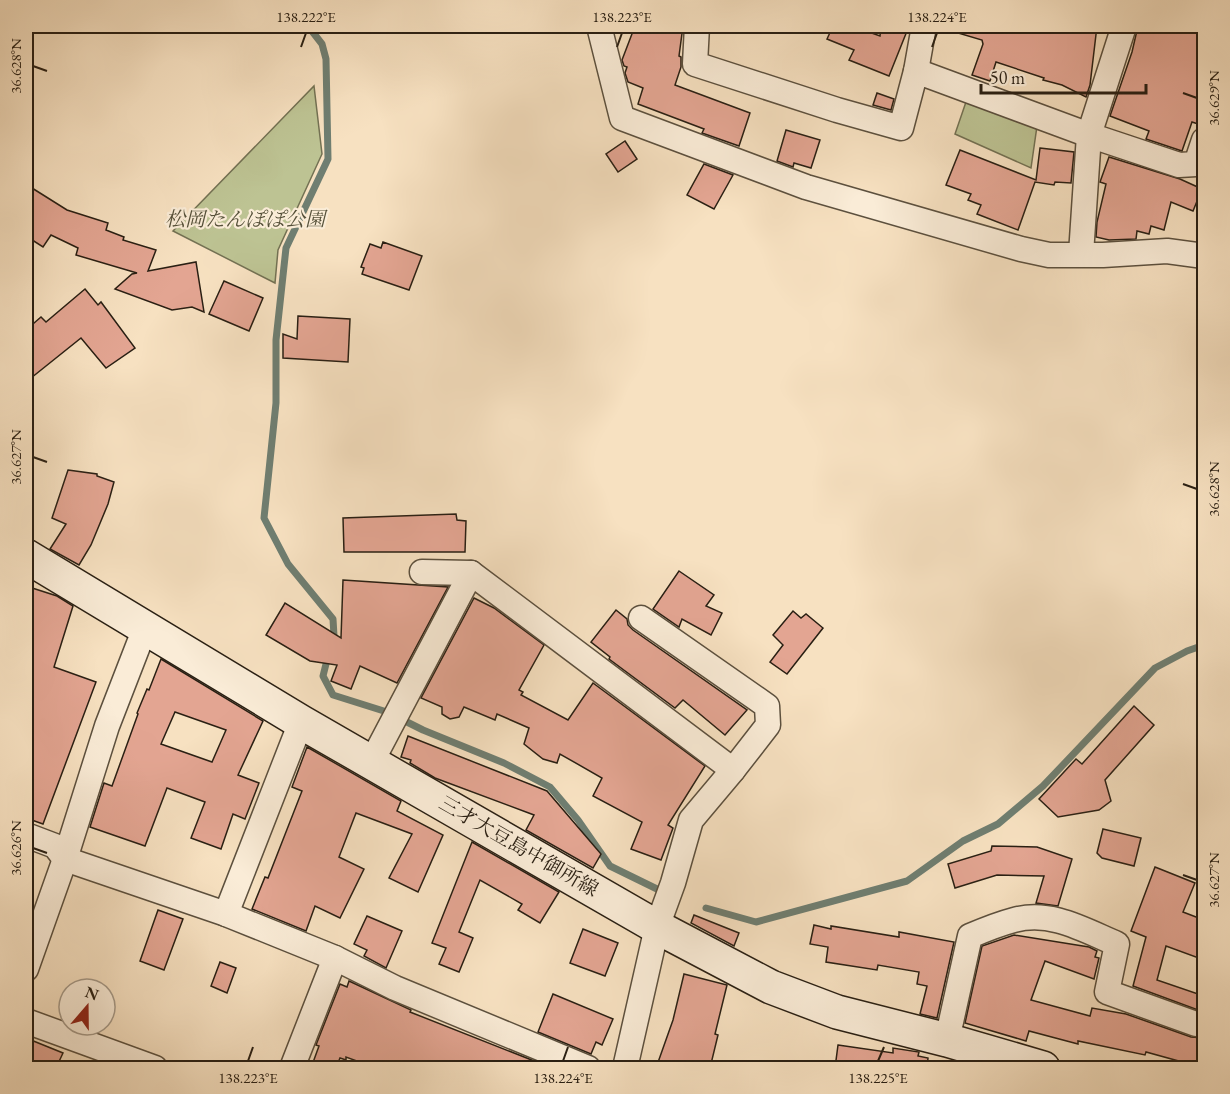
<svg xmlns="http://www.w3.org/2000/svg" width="1230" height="1094" font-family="'EB Garamond','Noto Serif JP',serif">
	<rect width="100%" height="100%" fill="#f7e1c1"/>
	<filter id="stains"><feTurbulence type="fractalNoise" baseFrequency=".00333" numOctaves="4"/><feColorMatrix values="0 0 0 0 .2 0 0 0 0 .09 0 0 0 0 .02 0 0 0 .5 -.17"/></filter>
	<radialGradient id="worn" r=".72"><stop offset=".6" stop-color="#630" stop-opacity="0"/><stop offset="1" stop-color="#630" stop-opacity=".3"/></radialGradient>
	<g fill="#bdc393" stroke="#737153" stroke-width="1.5">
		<path d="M314 86 322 154 278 250 275 283 173 231Z"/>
		<path d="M967 99 1037 126 1031 168 955 134Z"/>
	</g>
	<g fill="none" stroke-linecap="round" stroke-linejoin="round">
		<g stroke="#6f7e71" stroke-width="7">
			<path d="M308 26 322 44 326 59 328 159 286 248 276 340V403L264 518 288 564 333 619 334 636 332 642"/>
			<path d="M328 656 323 676 333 695 387 712 423 730 504 763 550 787 578 820 610 866 657 889"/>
			<path d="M706 908 756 922 907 881 963 841 998 824 1043 786 1155 668 1187 651 1204 645"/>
		</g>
	</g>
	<g fill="#e3a592" stroke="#291f13" stroke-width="1.5" fill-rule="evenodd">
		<path d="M635 26H683L679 56 681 57V67L675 85 750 113 739 146 702 133 704 129 638 104 643 88 628 82 625 73 627 67 624 66 622 60Z"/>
		<path d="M833 26H852L880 36 881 26H909L889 76 849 60 854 50 827 39Z"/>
		<path d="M949 26H1097L1090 85 1086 97 1062 85 1043 80 1044 78 996 62 990 81 972 75 983 44 982 40 948 30Z"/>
		<path d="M1138 26H1204V126L1192 122 1182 151 1146 139 1149 131 1110 116 1132 52Z"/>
		<path d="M877 93 894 99 891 110 873 105Z"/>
		<path d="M786 130 820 140 811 168 794 163 793 167 777 161Z"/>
		<path d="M625 141 637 159 618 172 606 154Z"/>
		<path d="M1040 148 1074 152 1071 183 1055 182 1054 185 1035 182 1018 230 977 214 981 205 968 200 971 194 946 185 960 150 1036 180Z"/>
		<path d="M1109 157 1180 179 1202 189 1193 211 1171 202 1164 230 1151 226 1149 234 1137 231 1136 239 1109 240 1096 237 1097 222 1106 184 1100 182Z"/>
		<path d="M704 164 733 175 714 209 687 195Z"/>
		<path d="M32 188 67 210 108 223 106 230 124 237 123 240 156 250 148 271 196 262 204 312 192 307 172 310 115 289 132 274 137 273 76 255 78 248 51 235 43 247 26 236V198Z"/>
		<path d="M383 242 422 256 409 290 362 274 364 268 361 267 370 244 381 248Z"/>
		<path d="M224 281 263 298 249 331 209 314Z"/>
		<path d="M85 289 98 305 101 302 135 348 106 368 81 338 26 382V330L41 317 46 322Z"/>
		<path d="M298 316 350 319 348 362 283 358V334L297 339Z"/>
		<path d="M68 470 97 474V476L114 482 108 504 91 545 79 565 50 549 66 524 52 518Z"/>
		<path d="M456 514 457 520 466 521 465 552H344L343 518Z"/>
		<path d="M679 571 714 595 706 606 722 613 711 635 682 619 679 627 653 609Z"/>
		<path d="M343 580 448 587 397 683 360 666 351 689 331 681 337 665 310 661 266 635 285 603 341 638Z"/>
		<path d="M26 586 57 596 73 606 54 667 96 682 43 824 26 818Z"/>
		<path d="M474 598 494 608 544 645 519 690 523 692 521 695 568 720 593 683 705 766 668 825 673 828 661 860 631 849 642 822 593 796 602 778 560 754 557 763 543 759 524 744 529 728 497 714 495 720 464 707 459 717 450 719 442 714V707L421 698Z"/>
		<path d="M616 610 627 619 628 625 633 630 747 710 725 735 683 700 675 708 609 659 610 657 591 642Z"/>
		<path d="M793 611 801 618 806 614 823 628 787 674 770 662 783 645 773 635Z"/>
		<path d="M161 659 263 721 238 775 259 783 245 819 233 814 221 849 191 838 205 802 167 788 145 846 90 827 104 783 112 786 138 714 137 713 147 689 149 690ZM175 712 226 730 212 762 161 744Z"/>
		<path d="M1134 706 1154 725 1105 780 1111 801 1099 810 1058 817 1039 799 1076 759 1082 764Z"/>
		<path d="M408 736 547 791 601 854 593 868 526 830 534 815 435 778 410 763 411 760 401 757Z"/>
		<path d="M307 747 401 801 397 811 443 835 418 892 389 878 412 834 356 813 339 857 364 869 340 918 315 906 306 931 252 909 265 877 268 878 302 791 292 787Z"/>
		<path d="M1103 829 1141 838 1134 866 1102 858 1097 853Z"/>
		<path d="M472 842 559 892 540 923 518 910 522 904 480 880 459 932 473 938 459 972 439 964 446 948 432 943Z"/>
		<path d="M992 846 1037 847 1072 859 1058 906 1036 903 1044 876 997 875 955 888 948 864 991 851Z"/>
		<path d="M1155 867 1195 883 1183 912 1204 920V960L1166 946 1157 980 1204 996V1010H1198L1133 986 1146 937 1131 931Z"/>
		<path d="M158 910 183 919 164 970 140 961Z"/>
		<path d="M694 915 739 933 734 946 691 923Z"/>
		<path d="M367 916 402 931 386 968 364 956 367 950 354 944Z"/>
		<path d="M814 925 831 929V926L899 937V932L954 942 937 1018 920 1014 927 986 917 984 919 972 878 965 877 970 826 962 828 947 810 944Z"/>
		<path d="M583 929 618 943 605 976 570 963Z"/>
		<path d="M1014 935 1089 947 1097 951 1095 957 1099 958 1094 979 1045 961 1031 1000 1090 1016 1092 1008 1126 1014 1191 1037 1204 1038V1068L1146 1052 1145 1055 1078 1041V1044L1029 1031 1026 1041 965 1023 982 946Z"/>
		<path d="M220 962 236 968 227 993 211 986Z"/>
		<path d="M684 974 727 985 715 1034 718 1035 710 1068H656L673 1020Z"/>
		<path d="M349 981 411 1010 410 1012 552 1068H376L346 1057V1060L340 1058 336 1068H311L319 1046 316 1045 340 984 347 987Z"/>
		<path d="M553 994 613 1019 602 1045 596 1042 591 1054 538 1032Z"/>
		<path d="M26 1038 63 1053 56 1068H26Z"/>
		<path d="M838 1045 893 1053V1048L919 1052 918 1056 928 1058 927 1068H835Z"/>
	</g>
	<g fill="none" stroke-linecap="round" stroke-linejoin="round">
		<g stroke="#5c503e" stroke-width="27">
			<g id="street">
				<path d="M599 26 622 118 806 187 1021 249 1049 255H1103L1167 251 1204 256"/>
				<path d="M697 26 695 64 837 110 901 128 916 71 1089 135 1179 165 1196 164 1204 140"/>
				<path d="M916 71 924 26"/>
				<path d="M1081 254 1089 135 1124 26"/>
				<path d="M422 572 471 573"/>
				<path d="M641 618 767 706 768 725 733 770"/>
				<path d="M372 761 471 573 733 770 691 820 673 883 657 927 625 1068"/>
				<path d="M26 835 55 846 65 859 226 914 335 958 395 988 588 1068"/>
				<path d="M226 914 301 722"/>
				<path d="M26 969 65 859 107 726 145 628"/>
				<path d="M26 1021 155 1068"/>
				<path d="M947 1040 970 936C984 930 999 924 1014 920 1051 910 1084 930 1117 944L1107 992 1196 1024H1204"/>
				<path d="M292 1068 335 958"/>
			</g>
		</g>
		<g stroke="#291f13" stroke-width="36">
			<path id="secondary" d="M26 556 301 722 657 927 771 987 837 1012 947 1040 1043 1068"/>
		</g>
		<use href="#street" stroke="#faecd7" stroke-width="24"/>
		<use href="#secondary" stroke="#faecd7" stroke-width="33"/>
	</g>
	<path fill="none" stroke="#291f13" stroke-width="2" d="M301 47 306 33M617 47 622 33M932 47 937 33M33 66 47 71M1183 93 1197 98M33 457 47 462M1183 484 1197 489M33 848 47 853M1183 875 1197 880M248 1061 253 1047M563 1061 568 1047M878 1061 884 1047"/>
	<g text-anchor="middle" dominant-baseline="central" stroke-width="4.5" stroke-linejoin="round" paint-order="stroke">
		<g font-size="20" font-style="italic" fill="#555039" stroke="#faecd7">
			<text x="245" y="219">松岡たんぽぽ公園</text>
		</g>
		<g font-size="20" fill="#291f13" stroke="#faecd7">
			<text transform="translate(519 846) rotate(30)">三才大豆島中御所線</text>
		</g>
	</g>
	<rect width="1230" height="1094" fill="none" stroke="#f7e1c1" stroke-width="66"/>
	<g transform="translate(87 1007) rotate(20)"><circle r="28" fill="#faecd7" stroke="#a69a89" stroke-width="1.5"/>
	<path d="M0-4.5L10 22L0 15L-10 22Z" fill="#8f2418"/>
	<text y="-9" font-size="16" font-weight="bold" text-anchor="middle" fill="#291f13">N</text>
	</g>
	<path d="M981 84v9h165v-9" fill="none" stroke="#291f13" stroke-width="3"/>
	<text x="990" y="84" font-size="18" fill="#291f13" stroke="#faecd7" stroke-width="4.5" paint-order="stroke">50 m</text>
	<rect x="33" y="33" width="1164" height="1028" fill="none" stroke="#291f13" stroke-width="2"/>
	<g font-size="15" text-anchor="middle" fill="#291f13">
		<text x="306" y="22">138.222°E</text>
		<text x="622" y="22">138.223°E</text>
		<text x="937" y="22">138.224°E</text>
		<text transform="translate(16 66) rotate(-90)" y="5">36.628°N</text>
		<text transform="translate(1214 98) rotate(-90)" y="5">36.629°N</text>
		<text transform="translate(16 457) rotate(-90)" y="5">36.627°N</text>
		<text transform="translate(1214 489) rotate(-90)" y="5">36.628°N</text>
		<text transform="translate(16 848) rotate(-90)" y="5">36.626°N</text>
		<text transform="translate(1214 880) rotate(-90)" y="5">36.627°N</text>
		<text x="248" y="1083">138.223°E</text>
		<text x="563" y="1083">138.224°E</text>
		<text x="878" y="1083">138.225°E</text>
	</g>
	<rect width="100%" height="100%" filter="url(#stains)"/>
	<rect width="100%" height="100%" fill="url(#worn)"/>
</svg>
